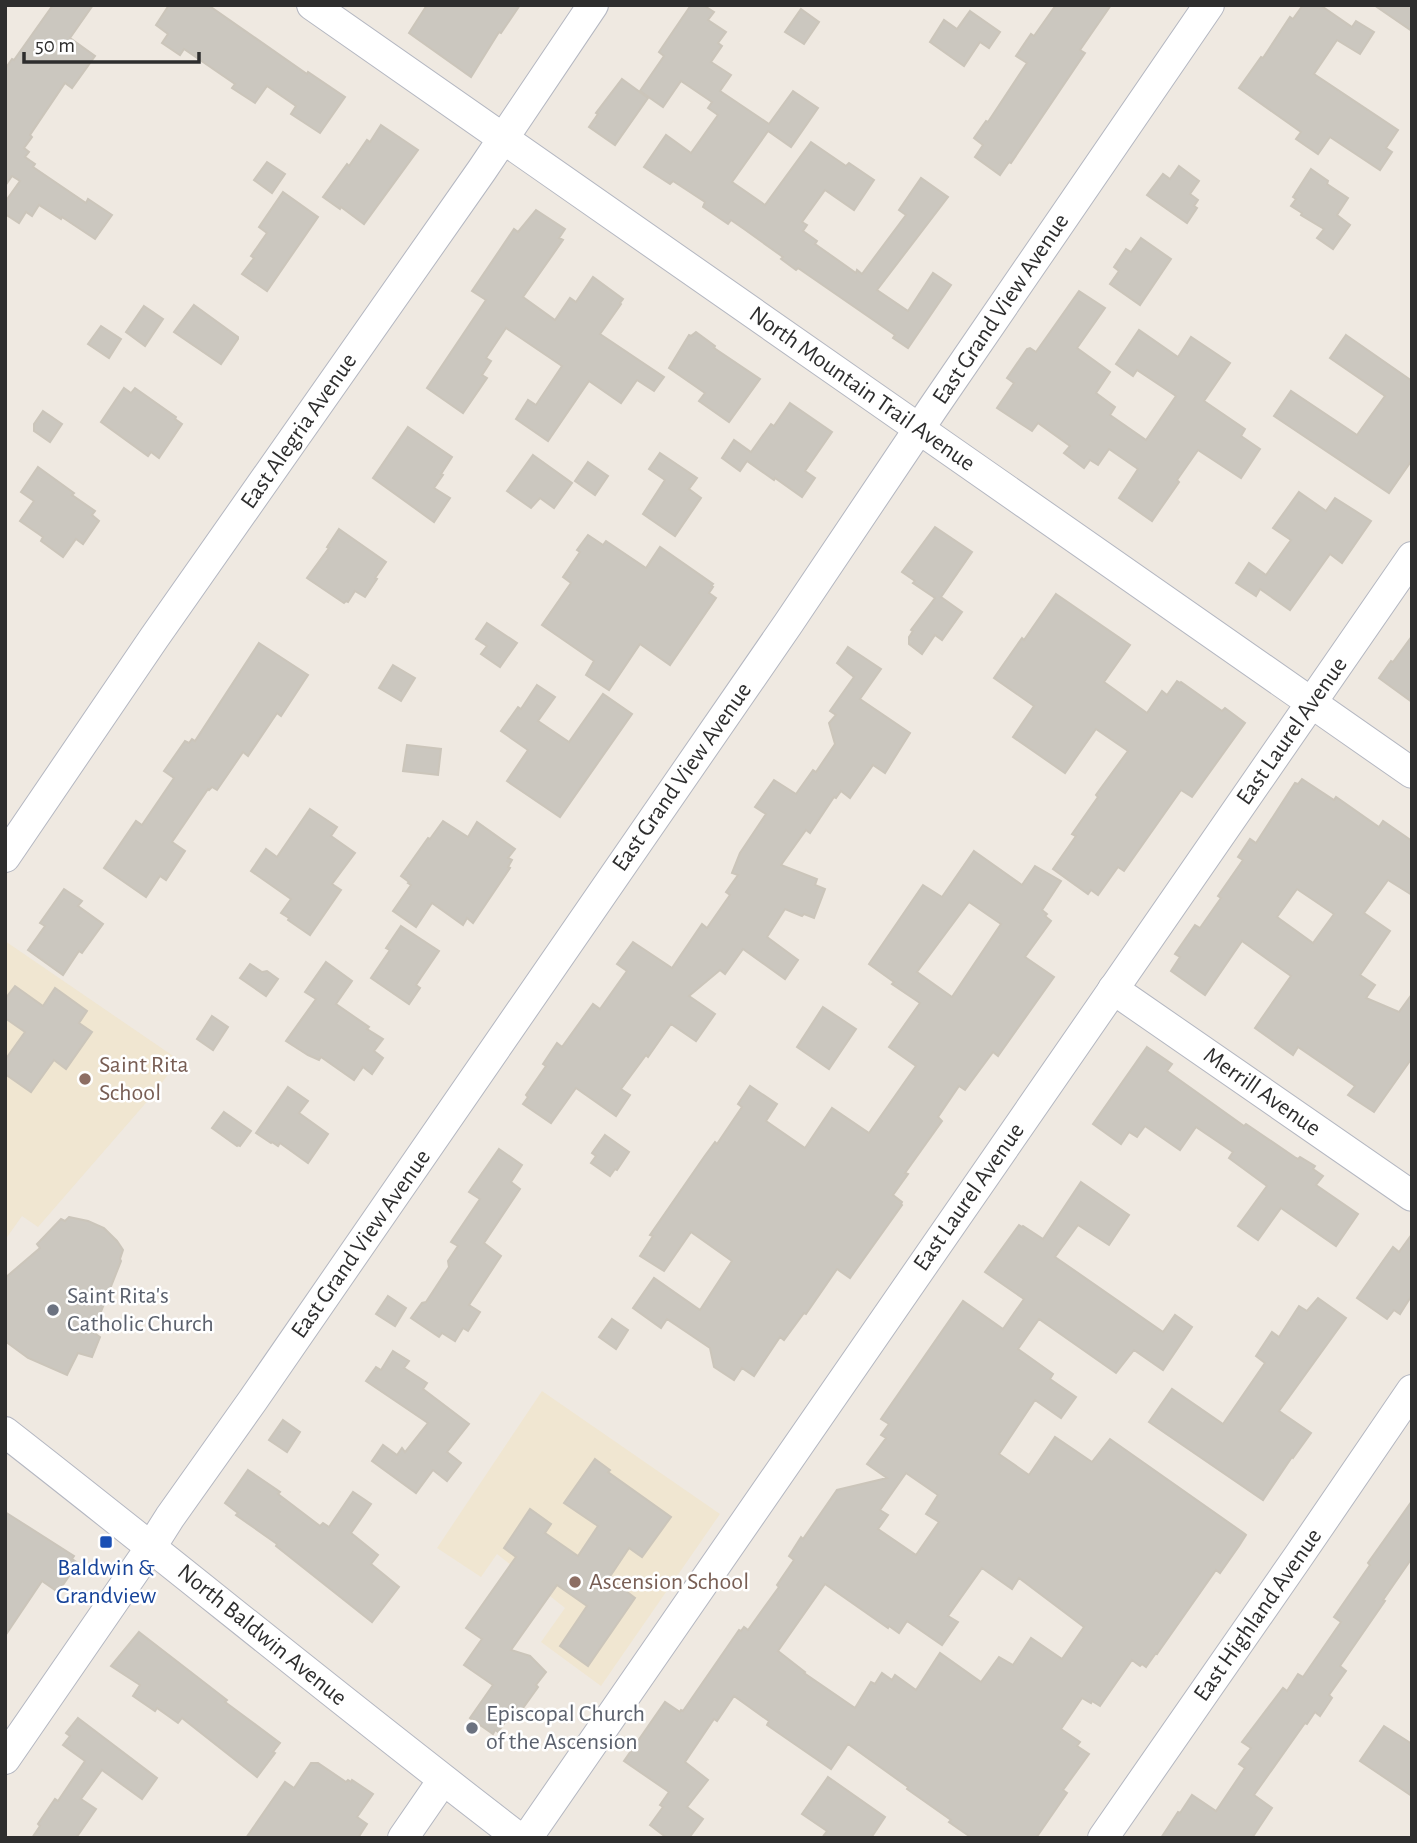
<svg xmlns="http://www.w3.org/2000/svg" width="1417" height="1843" font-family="'Alegreya Sans',sans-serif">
	<rect width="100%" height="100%" fill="#efe9e1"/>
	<g fill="#f0e6d1">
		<path d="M5 941 179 1060 151 1097 38 1227 22 1216 5 1240Z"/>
		<path d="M542 1391 720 1514 601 1686 541 1642 565 1608 497 1554 481 1577 437 1548Z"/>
	</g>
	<g fill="#cbc7bf" stroke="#cbc5ba" stroke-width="2" fill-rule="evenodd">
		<path d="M53 5H93L70 38 95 56 72 88 65 83 30 135 32 137 24 148 29 152 25 157 35 164 33 167 86 203 88 199 112 215 95 239 62 217 61 219 39 205 32 216 26 212 19 223 5 214V202L20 181 12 176 5 186V69L12 59 14 60Z"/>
		<path d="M169 5H208L307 74 308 72 345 97 320 133 291 114 296 106 267 86 255 103 232 88 235 84 184 49 180 55 162 43 168 34 156 25Z"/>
		<path d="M427 5H520L501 33 499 32 471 77 409 33Z"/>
		<path d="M691 5H703L714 12 708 20 726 32 718 43 722 46 711 62 731 75 720 91 769 124 793 91 818 108 791 147 768 131 732 182 765 205 811 142 846 166 849 163 874 180 854 210 825 190 802 222 807 225 803 231 817 241 815 244 856 273 857 270 862 274 906 215 899 210 921 178 948 197 877 290 908 311 933 273 951 285 908 348 893 338 895 335 798 268 796 270 781 259 783 257 744 229 731 220 728 224 703 207 705 202 673 181 670 184 644 167 666 135 691 153 718 115 708 108 712 102 681 81 663 107 640 91 664 56 659 52Z"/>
		<path d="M1056 5H1111L1080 50 1085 53 1011 163 1009 162 1000 175 975 157 983 145 974 138 986 121 988 122 1027 63 1016 56 1031 34 1034 36Z"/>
		<path d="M1303 5H1320L1352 27 1356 21 1374 32 1360 54 1337 40 1314 74 1398 130 1386 148 1392 152 1380 170 1330 137 1318 154 1296 139 1301 132 1239 88 1261 57 1263 58 1290 17 1293 19Z"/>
		<path d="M1374 5H1412V31Z"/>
		<path d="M801 9 819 22 804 44 785 32Z"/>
		<path d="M970 11 1000 32 989 48 980 42 964 66 930 42 944 20 957 29Z"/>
		<path d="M622 79 648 98 615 145 589 127 598 114 596 113Z"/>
		<path d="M381 125 418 150 364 224 341 207 340 209 323 197 347 164 349 166 367 140 370 142Z"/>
		<path d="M267 162 285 174 272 193 254 180Z"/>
		<path d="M1179 166 1199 181 1190 194 1198 200 1194 206 1197 208 1187 223 1147 195 1163 174 1170 179Z"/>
		<path d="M1311 169 1328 181 1327 184 1348 198 1337 215 1350 225 1333 249 1317 238 1324 229 1301 215 1302 213 1291 206 1296 199 1293 197Z"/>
		<path d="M283 192 318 217 267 291 242 274 254 258 251 256 267 233 259 227Z"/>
		<path d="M536 210 565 229 559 238 563 240 523 297 555 320 570 298 576 302 593 277 623 299 620 303 621 304 600 334 664 377 654 391 637 380 621 403 589 381 548 441 516 419 528 400 536 405 562 366 506 328 486 358 491 361 482 375 487 378 463 413 427 388 486 300 472 291 514 229 518 232Z"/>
		<path d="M1141 238 1171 259 1140 305 1110 284 1119 271 1114 267 1126 249 1131 252Z"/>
		<path d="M1079 291 1105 308 1077 348 1110 372 1096 393 1115 407 1110 415 1146 440 1176 396 1137 370 1133 376 1116 364 1139 330 1178 357 1191 337 1230 363 1204 401 1245 429 1241 436 1260 449 1241 478 1198 450 1177 480 1179 482 1152 521 1119 498 1138 469 1109 449 1098 465 1090 460 1084 468 1064 453 1070 446 1038 423 1032 431 997 408 1014 383 1007 378 1027 349 1030 348 1036 352Z"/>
		<path d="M194 305 238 337V339L221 364 174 332Z"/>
		<path d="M144 306 163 319 145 346 126 332Z"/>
		<path d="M101 326 121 339 109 358 88 344Z"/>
		<path d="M696 332 715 346 714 348 760 379 729 422 699 401 705 393 669 368 689 335 691 336Z"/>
		<path d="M1346 335 1412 381V460L1389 493 1274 416 1291 391 1357 435 1385 396 1330 358Z"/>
		<path d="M124 388 131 393 135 388 176 417 175 419 182 424 159 458 151 452 148 456 101 422Z"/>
		<path d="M790 403 832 432 805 471 815 478 802 497 775 478 774 480 747 461 740 471 722 458 734 440 751 452 771 424 774 426Z"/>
		<path d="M43 411 62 424 50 442 34 431V424Z"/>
		<path d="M408 427 452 457 441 474 443 475 434 488 450 498 434 522 373 478Z"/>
		<path d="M660 453 697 478 689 489 701 498 675 536 643 514 665 480 649 469Z"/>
		<path d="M533 455 572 483 554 508 540 498 531 508 507 491Z"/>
		<path d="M588 462 608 476 595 495 575 481Z"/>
		<path d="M38 467 74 493 72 495 95 511 92 515 99 521 83 544 76 539 63 557 41 541 43 537 20 521 34 501 21 492Z"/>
		<path d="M1299 492 1326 511 1335 498 1371 521 1342 563 1330 554 1290 610 1260 589 1256 596 1236 583 1249 563 1266 575 1291 540 1273 528Z"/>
		<path d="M935 527 972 552 941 597 962 612 942 640 935 635 922 654 909 644V637L913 631 911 630 935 598 913 583 915 581 902 572Z"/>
		<path d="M339 529 386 562 375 578 377 579 365 597 355 591 348 602 346 601 344 603 307 578 329 548 327 547Z"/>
		<path d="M588 535 603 545 606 541 646 568 660 547 713 584 711 586 713 587 709 593 716 598 670 665 640 644 609 690 586 675 594 661 542 625 571 583 563 577 580 552 577 550Z"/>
		<path d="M1056 594 1130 645 1104 682 1147 713 1162 691 1167 695 1177 681 1180 683 1181 682 1222 711 1225 708 1245 723 1192 797 1181 790 1124 871 1118 867 1098 895 1091 890 1088 894 1053 869 1076 836 1072 834 1098 797 1096 795 1128 751 1096 729 1065 773 1013 737 1034 706 994 678 1022 638 1024 640Z"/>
		<path d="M487 623 517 643 500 667 481 654 487 646 476 639Z"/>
		<path d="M1412 636V702L1379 678 1391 661 1393 662Z"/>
		<path d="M259 643 308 675 281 716 277 713 248 756 243 752 217 790 212 787 209 790 208 789 172 842 185 851 166 880 160 876 146 897 104 868 136 821 142 825 174 778 164 771 185 741 189 743 192 739 195 741Z"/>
		<path d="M848 647 881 669 860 699 910 733 885 773 873 765 850 798 841 791 836 798 834 797 810 833 806 830 781 865 817 879 815 885 825 889 814 918 804 914 802 916 785 909 767 937 798 960 785 979 743 949 725 974 720 970 689 996 715 1014 696 1041 671 1024 648 1057 646 1055 621 1089 630 1095 616 1116 576 1088 551 1123 523 1104 528 1097 526 1095 546 1066 543 1064 557 1043 562 1047 593 1004 600 1009 627 971 617 964 633 942 672 968 702 924 707 928 730 895 726 892 738 875 732 873 740 853 766 814 755 807 774 780 796 794 813 770 816 772 835 744 829 723 836 715 830 711 854 677 837 663Z"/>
		<path d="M393 665 415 678 401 701 379 688Z"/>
		<path d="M537 685 555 697 538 721 569 742 603 694 632 714 560 817 507 781 528 750 501 731 518 707 521 709Z"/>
		<path d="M407 745 441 749 438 775 403 771Z"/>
		<path d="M1302 779 1334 800 1336 797 1379 827 1383 821 1412 841V895L1388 880 1364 913 1390 931 1360 975 1375 985 1366 998 1399 1012 1412 994V1058L1374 1112 1348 1095 1355 1086 1298 1047 1293 1055 1255 1028 1291 976 1242 941 1205 995 1171 971 1180 957 1175 954 1195 925 1200 928 1221 898 1218 896 1243 860 1238 857 1250 839 1256 843 1295 783 1298 784ZM1297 889 1334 914 1313 943 1277 917Z"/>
		<path d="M310 809 337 827 331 836 355 853 332 884 341 890 310 935 288 920 289 918 281 913 291 899 251 871 266 849 277 857Z"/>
		<path d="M443 821 468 837 477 822 515 849 508 858 512 860 508 867 510 868 473 923 467 918 463 925 432 903 416 927 393 911 411 885 408 883 409 882 401 876 428 838 430 839Z"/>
		<path d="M974 851 1022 885 1035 866 1061 881 1042 910 1047 914 1045 916 1051 921 1025 957 1054 977 998 1056 993 1052 965 1090 959 1086 938 1117 942 1121 905 1173 908 1174 893 1195 902 1202 901 1204 902 1205 850 1278 837 1269 806 1314 804 1313 784 1340 780 1337 754 1376 742 1368 734 1380 714 1367 710 1348 667 1319 661 1328 633 1308 654 1278 700 1310 732 1261 691 1232 664 1271 640 1256 653 1236 650 1235 704 1157 715 1142 717 1144 742 1107 738 1104 750 1086 777 1104 766 1121 805 1148 832 1108 869 1133 916 1066 889 1047 920 1003 892 984 894 982 869 964 923 885 942 897ZM969 902 1001 924 952 997 917 972Z"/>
		<path d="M64 889 82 901 78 906 103 924 82 953 79 951 63 975 28 950 45 926 40 923Z"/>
		<path d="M401 926 439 951 416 985 420 988 409 1004 371 978 390 950 386 948Z"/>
		<path d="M326 962 352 981 336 1004 369 1027 367 1029 383 1039 374 1051 383 1058 372 1074 363 1067 354 1080 321 1057 319 1060 308 1055 286 1041 316 999 305 992Z"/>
		<path d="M250 964 262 972 267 971 278 979 266 996 240 978Z"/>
		<path d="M15 986 43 1006 55 988 87 1011 79 1023 92 1032 66 1069 54 1060 31 1092 5 1074V1060L25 1032 5 1018V999Z"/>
		<path d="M823 1007 856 1029 829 1069 797 1047Z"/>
		<path d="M212 1016 228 1027 213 1050 197 1039Z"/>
		<path d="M1147 1047 1172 1064 1167 1071 1244 1126 1246 1124 1296 1158 1298 1159 1300 1157 1315 1166 1313 1169 1323 1176 1316 1185 1358 1214 1336 1246 1281 1208 1258 1240 1238 1226 1267 1186 1229 1158 1233 1152 1196 1127 1180 1150 1145 1126 1137 1137 1129 1132 1121 1144 1093 1124Z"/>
		<path d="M288 1087 308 1101 299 1113 328 1134 308 1163 280 1143 278 1146 272 1142 271 1143 256 1133Z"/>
		<path d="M224 1112 251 1131 240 1146 238 1145 237 1146 212 1128Z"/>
		<path d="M605 1135 629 1152 617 1170 615 1169 610 1176 591 1163 596 1156 592 1153Z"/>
		<path d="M499 1149 522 1165 511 1182 520 1189 484 1243 501 1256 469 1305 480 1312 468 1331 463 1328 455 1341 442 1333 439 1337 411 1318 422 1303 426 1302 449 1267 448 1261 458 1246 451 1242 480 1199 469 1192Z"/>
		<path d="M1081 1182 1129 1215 1109 1245 1078 1225 1055 1257 1163 1332 1175 1315 1192 1327 1163 1370 1134 1350 1116 1373 1039 1319 1018 1349 1053 1374 1050 1379 1076 1397 1061 1418 1035 1400 999 1454 1029 1475 1055 1437 1092 1462 1110 1439 1245 1534 1246 1535 1239 1546 1220 1573 1216 1570 1157 1654 1156 1653 1146 1667 1142 1664 1140 1666 1132 1660 1100 1706 1092 1701 1091 1703 1082 1698 1061 1729 1080 1742 1077 1746 1089 1754 1063 1790 1067 1793 1036 1838H972L949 1822 951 1820 907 1789 908 1787 848 1744 831 1769 767 1725 769 1721 734 1696 717 1721 714 1719 685 1762 708 1780 687 1807 703 1819 689 1838H667L650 1825 663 1807 660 1805 669 1792 624 1761 665 1702 680 1712 681 1710 683 1711 739 1630 741 1631 744 1627 748 1630 779 1587 777 1585 794 1560 789 1556 801 1537 803 1539 837 1490 887 1478 867 1464 886 1438 881 1435 889 1424 881 1419 963 1301 1003 1329 1024 1299 985 1272 1019 1225 1022 1227 1023 1226 1043 1239ZM906 1473 938 1495 926 1514 939 1522 916 1555 878 1529 888 1515 880 1510ZM982 1568 1012 1589 1019 1578 1084 1627 1062 1659 1031 1638 1013 1665 999 1657 981 1682 940 1653 916 1690 895 1675 892 1680 882 1673 875 1684 871 1682 855 1708 804 1673 805 1672 778 1651 825 1584 888 1628 889 1626 899 1633 907 1621 942 1645 958 1622 948 1616Z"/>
		<path d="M69 1217 88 1221 104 1228 117 1241 123 1250 120 1259 121 1261 93 1332 100 1337 92 1357 78 1353 67 1375 28 1358 5 1341V1278L40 1248 37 1244 61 1219 65 1221Z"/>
		<path d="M1412 1234V1295L1400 1314 1394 1310 1387 1319 1357 1298 1393 1247 1399 1252Z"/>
		<path d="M388 1296 406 1308 395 1326 376 1314Z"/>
		<path d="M1318 1298 1346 1318 1279 1411 1311 1433 1293 1458 1292 1457 1263 1500 1149 1422 1172 1389 1223 1424 1265 1363 1256 1356 1272 1332 1279 1337 1299 1306 1307 1311Z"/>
		<path d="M612 1319 628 1330 616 1349 599 1337Z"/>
		<path d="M393 1351 409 1361 404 1368 427 1383 423 1389 469 1424 447 1452 461 1463 447 1481 433 1470 416 1493 372 1461 383 1445 397 1455 402 1448 405 1452 428 1423 366 1381 376 1367 381 1370Z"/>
		<path d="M283 1420 300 1432 287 1452 269 1440Z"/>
		<path d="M595 1459 610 1470 608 1472 671 1517 642 1557 629 1548 609 1578 635 1598 588 1666 560 1646 587 1606 557 1585 511 1650 530 1656 546 1672 536 1685 538 1687 518 1715 513 1711 498 1732 495 1730 493 1734 470 1718 493 1685 464 1665 482 1639 466 1628 516 1557 504 1548 530 1509 551 1524 545 1533 578 1556 598 1526 564 1503Z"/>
		<path d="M248 1470 280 1492 278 1494 320 1526 323 1523 329 1527 353 1492 371 1504 351 1533 378 1555 371 1564 399 1587 372 1622 276 1546 277 1544 236 1515 238 1513 225 1503Z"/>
		<path d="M1412 1501V1558L1383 1600 1385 1601 1340 1666 1346 1671 1329 1695 1332 1698 1320 1716 1315 1712 1307 1724 1305 1723 1254 1795 1272 1808 1252 1838H1161L1178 1812 1180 1813 1192 1795 1216 1811 1245 1768 1239 1764 1251 1748 1242 1742 1283 1688 1287 1691 1298 1674 1303 1677 1341 1622 1334 1617 1370 1565 1368 1563Z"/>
		<path d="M5 1512 74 1556 72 1559 78 1563 58 1592 42 1581 5 1636Z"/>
		<path d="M139 1632 227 1700 225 1702 280 1743 273 1752 275 1753 257 1777 182 1718 178 1723 157 1708 155 1711 133 1696 140 1685 111 1666Z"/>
		<path d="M78 1718 157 1778 142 1799 102 1770 81 1799 96 1809 76 1838H32L40 1826 38 1824 55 1799 58 1801 85 1761 63 1745 70 1736 66 1733Z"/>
		<path d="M1384 1726 1412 1744V1796L1360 1761Z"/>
		<path d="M311 1763H318L346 1782 348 1780 351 1782 352 1780 373 1794 357 1817 367 1824 358 1838H246L285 1782 294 1788Z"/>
		<path d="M828 1777 885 1817 871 1838H822L827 1831 802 1814Z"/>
	</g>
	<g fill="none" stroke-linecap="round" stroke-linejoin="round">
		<g stroke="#b4b7c1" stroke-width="32">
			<g id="minor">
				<path d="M312 5C678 263 1046 515 1412 773"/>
				<path d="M5 857 154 638 482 170 593 5"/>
				<path d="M1113 989 1412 1196"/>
				<path d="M5 1432C177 1566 345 1705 519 1838"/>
				<path d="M5 1759 151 1547 170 1517 253 1400 788 624 933 408 1209 5"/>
				<path d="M403 1838 443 1780"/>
				<path d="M527 1838 1412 557"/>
				<path d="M1103 1838 1298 1557 1412 1390"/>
			</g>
		</g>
		<use href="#minor" stroke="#fff" stroke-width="30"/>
	</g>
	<g fill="#8d6e63" stroke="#fff" stroke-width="2.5">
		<circle cx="85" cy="1079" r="7"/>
		<circle cx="575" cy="1582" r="7"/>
	</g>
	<g fill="#6b7280" stroke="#fff" stroke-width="2.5">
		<circle cx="53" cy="1310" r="7"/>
		<circle cx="472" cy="1728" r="7"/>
	</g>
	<rect fill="#1a4fb4" stroke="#fff" stroke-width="2.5" x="99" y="1535" width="14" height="14" rx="3.5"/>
	<g text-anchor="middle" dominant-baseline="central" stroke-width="5" stroke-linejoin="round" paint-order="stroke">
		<g font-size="24" fill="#2e2e2e" stroke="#fff">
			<text transform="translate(1001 309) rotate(-56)">East Grand View Avenue</text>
			<text transform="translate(862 389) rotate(35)">North Mountain Trail Avenue</text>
			<text transform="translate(299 431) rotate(-55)">East Alegria Avenue</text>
			<text transform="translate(1292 731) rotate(-55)">East Laurel Avenue</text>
			<text transform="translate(682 777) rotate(-55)">East Grand View Avenue</text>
			<text transform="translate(1262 1092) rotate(35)">Merrill Avenue</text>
			<text transform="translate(969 1197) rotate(-55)">East Laurel Avenue</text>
			<text transform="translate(361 1244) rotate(-55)">East Grand View Avenue</text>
			<text transform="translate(1258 1615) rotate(-55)">East Highland Avenue</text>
			<text transform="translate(262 1635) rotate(39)">North Baldwin Avenue</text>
		</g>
		<g font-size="24" fill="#785e54" stroke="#fff" text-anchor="start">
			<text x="99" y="1065">Saint Rita<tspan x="99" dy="28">School</tspan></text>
			<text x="589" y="1582">Ascension School</text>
		</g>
		<g font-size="24" fill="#5b616d" stroke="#fff" text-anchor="start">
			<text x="67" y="1296">Saint Rita's<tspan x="67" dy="28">Catholic Church</tspan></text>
			<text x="486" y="1714">Episcopal Church<tspan x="486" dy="28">of the Ascension</tspan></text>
		</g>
		<g font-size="24" fill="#164399" stroke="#fff">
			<text x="106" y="1568">Baldwin &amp;<tspan x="106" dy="28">Grandview</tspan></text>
		</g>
	</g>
	<rect width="1417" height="1843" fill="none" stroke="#2e2e2e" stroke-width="14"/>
	<path d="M24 52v10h175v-10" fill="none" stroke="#2e2e2e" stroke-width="3.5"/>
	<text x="35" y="52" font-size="21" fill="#2e2e2e" stroke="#ffffff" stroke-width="5" paint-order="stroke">50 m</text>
</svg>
